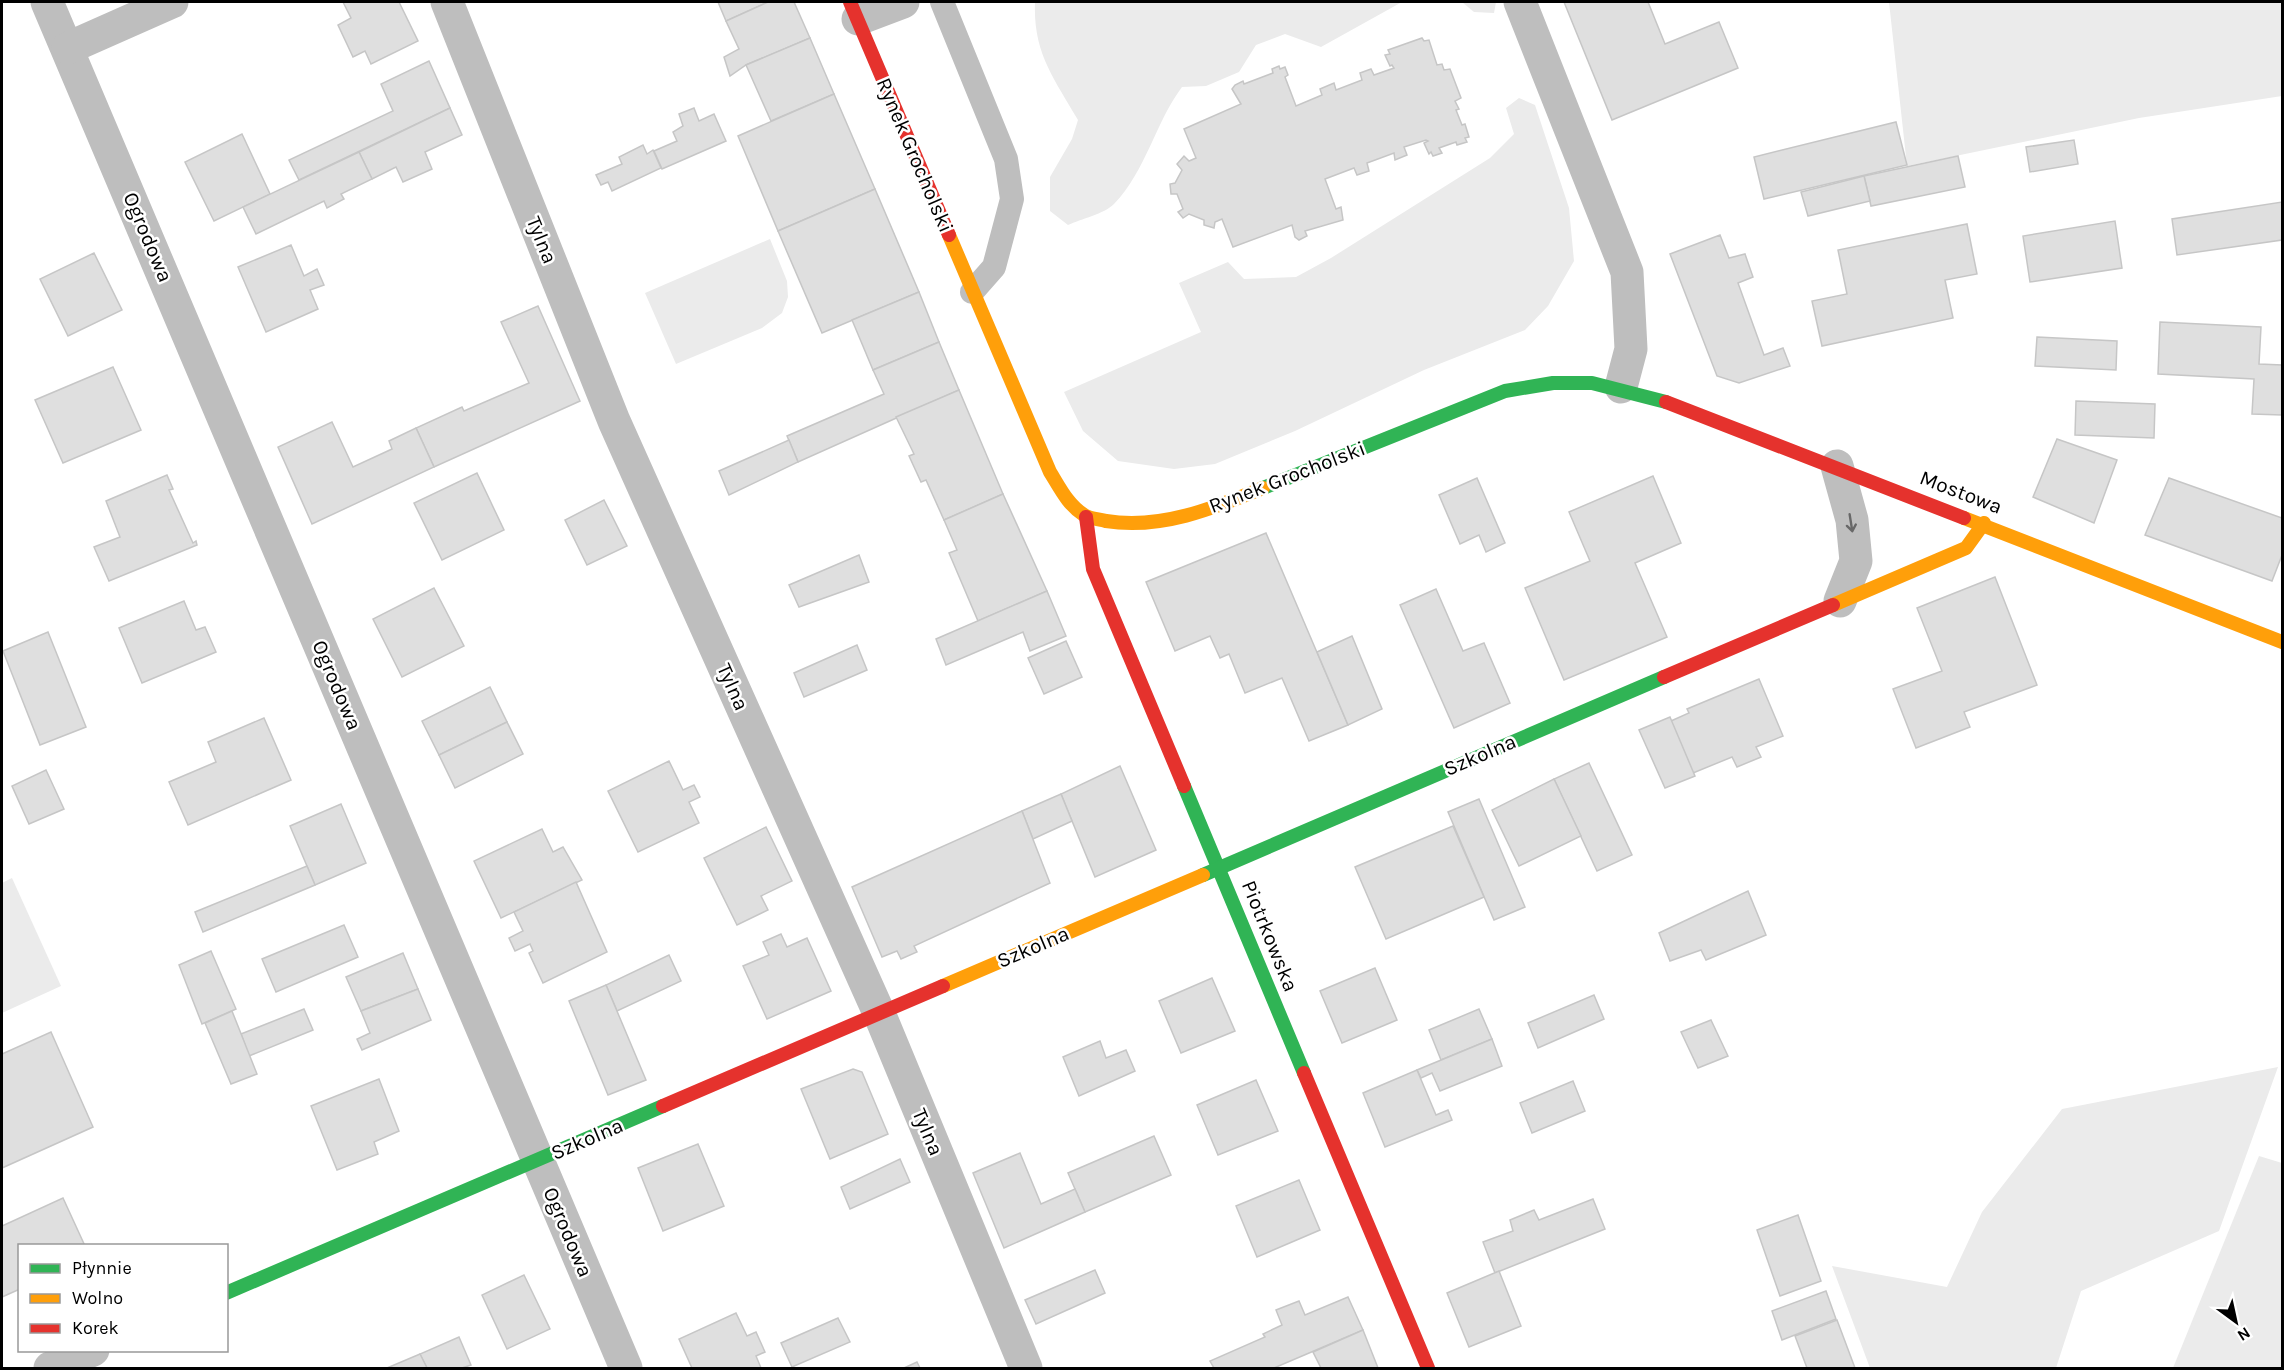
<svg xmlns="http://www.w3.org/2000/svg" width="2284" height="1370" font-family="Karla,sans-serif">
	<rect width="100%" height="100%" fill="#fff"/>
	<g fill="#ebebeb">
		<path d="M1035 2H1402L1321 47 1285 34 1256 45 1239 72 1206 86 1182 87C1155 123 1146 171 1114 204 1104 214 1081 219 1068 225L1050 211V177L1072 139 1078 120C1054 78 1033 53 1035 2Z"/>
		<path d="M1462 2H1496L1494 13 1474 12Z"/>
		<path d="M1889 2H2282V96L2139 118 1907 166Z"/>
		<path d="M1519 98 1535 105 1569 208 1574 261 1548 306 1525 330 1424 370 1295 431 1215 464 1174 469 1118 461 1083 431 1064 392 1201 332 1179 283 1228 262 1244 279 1296 277 1331 258 1490 158 1514 134 1506 108Z"/>
		<path d="M770 239 787 281 788 297 782 313 762 328 676 364 645 293Z"/>
		<path d="M12 878 61 986 2 1013V883Z"/>
		<path d="M2278 1067 2219 1231 2081 1291 2056 1368H1870L1832 1266 1947 1287 1982 1212 2062 1109Z"/>
		<path d="M2259 1156 2282 1163V1368H2173Z"/>
	</g>
	<g fill="#dfdfdf" stroke="#c6c6c6" stroke-width="1.5">
		<path d="M343 2H399L418 41 371 64 365 51 353 57 338 25 351 18Z"/>
		<path d="M718 2H768L726 21Z"/>
		<path d="M768 2H794L810 38 746 65 730 76 724 57 739 49 726 21Z"/>
		<path d="M1564 2H1648L1665 44 1719 22 1738 68 1612 120Z"/>
		<path d="M810 38 834 94 771 121 746 65Z"/>
		<path d="M1422 38 1424 41 1429 40 1437 65 1442 64 1444 70 1450 69 1461 98 1455 101 1459 109 1456 110 1462 125 1465 124 1469 137 1465 138 1467 142 1457 145 1456 142 1439 148 1442 153 1433 156 1431 152 1429 154 1424 143 1428 141 1426 140 1404 147 1407 155 1395 160 1394 153 1367 163 1369 171 1357 175 1354 168 1325 179 1336 209 1341 207 1343 220 1305 231 1307 236 1299 240 1295 237 1292 225 1233 247 1222 219 1215 222 1214 228 1204 225V220L1189 214 1183 218 1178 212 1183 209 1177 194H1171L1170 184 1175 183 1182 170 1177 164 1184 156 1189 161 1196 158 1184 129 1241 104 1232 89 1235 85 1243 81 1244 84 1273 73 1272 69 1279 66 1280 69 1285 67 1288 75 1285 77 1296 106 1322 95 1320 89 1334 83 1336 90 1362 80 1360 73 1371 69 1374 75 1394 68 1392 65 1390 66 1385 55 1390 54 1388 50Z"/>
		<path d="M429 61 450 108 299 180 289 160 393 111 381 84Z"/>
		<path d="M834 94 875 189 778 231 738 136Z"/>
		<path d="M450 108 462 135 425 152 432 169 403 182 396 167 372 179 359 152Z"/>
		<path d="M694 108 699 121 714 114 726 141 662 169 654 151 677 141 673 132 683 126 679 114Z"/>
		<path d="M1896 122 1907 165 1764 199 1754 157Z"/>
		<path d="M242 134 270 194 214 221 185 162Z"/>
		<path d="M2074 140 2078 164 2030 172 2026 147Z"/>
		<path d="M643 145 647 154 653 150 661 168 612 191 608 182 601 185 596 175 622 164 619 157Z"/>
		<path d="M359 152 372 179 341 194 344 199 327 208 324 201 256 234 243 207Z"/>
		<path d="M1958 156 1965 187 1871 206 1864 176Z"/>
		<path d="M1864 176 1870 201 1808 216 1801 192Z"/>
		<path d="M875 189 919 292 822 333 778 231Z"/>
		<path d="M2282 202V240L2177 255 2172 219Z"/>
		<path d="M2115 221 2122 268 2030 282 2023 236Z"/>
		<path d="M1967 224 1977 274 1945 280 1953 318 1822 346 1812 301 1847 294 1838 250Z"/>
		<path d="M1720 235 1729 258 1745 254 1753 277 1738 283 1764 355 1783 348 1790 366 1739 383 1717 376 1670 254Z"/>
		<path d="M291 245 304 276 317 269 324 285 310 290 318 309 266 332 238 267Z"/>
		<path d="M94 253 122 310 68 336 40 279Z"/>
		<path d="M919 292 939 342 873 370 852 320Z"/>
		<path d="M538 306 580 401 434 467 416 428 462 407 464 411 529 383 501 322Z"/>
		<path d="M2160 322 2261 327 2259 364 2282 365V415L2252 414 2254 379 2158 374Z"/>
		<path d="M2037 337 2117 341 2116 370 2035 366Z"/>
		<path d="M939 342 959 390 798 462 787 436 884 394 873 370Z"/>
		<path d="M113 367 141 430 63 463 35 400Z"/>
		<path d="M959 390 1003 494 944 520 926 480 921 482 909 456 914 454 896 417Z"/>
		<path d="M2076 401 2155 404 2154 438 2075 435Z"/>
		<path d="M332 422 353 467 392 449 389 441 416 428 434 467 312 524 278 447Z"/>
		<path d="M2057 439 2117 460 2094 523 2033 497Z"/>
		<path d="M789 440 798 462 729 495 719 471Z"/>
		<path d="M477 473 504 530 442 560 414 503Z"/>
		<path d="M167 475 173 489 169 490 193 543 196 541 197 545 109 581 94 547 120 537 106 501Z"/>
		<path d="M1653 476 1681 543 1635 563 1667 637 1564 680 1525 588 1590 561 1569 512Z"/>
		<path d="M1477 478 1505 543 1486 552 1479 535 1460 544 1439 495Z"/>
		<path d="M2169 478 2282 518V555L2272 581 2145 535Z"/>
		<path d="M1003 494 1047 591 978 621 949 553 957 550 944 520Z"/>
		<path d="M604 500 627 546 587 565 565 520Z"/>
		<path d="M1266 533 1348 725 1309 741 1282 678 1245 693 1229 654 1220 658 1210 636 1175 651 1146 582Z"/>
		<path d="M859 555 869 582 799 607 789 585Z"/>
		<path d="M1995 577 2037 685 1964 712 1970 727 1916 748 1893 689 1942 671 1917 608Z"/>
		<path d="M434 588 464 646 402 677 373 619Z"/>
		<path d="M1436 589 1463 651 1484 643 1510 703 1454 728 1400 605Z"/>
		<path d="M1047 591 1066 636 1030 651 1023 632 946 665 936 639Z"/>
		<path d="M184 601 196 630 205 627 216 652 142 683 119 628Z"/>
		<path d="M48 632 86 727 40 745 3 651Z"/>
		<path d="M1352 636 1382 709 1348 725 1317 652Z"/>
		<path d="M1066 641 1082 677 1044 694 1028 658Z"/>
		<path d="M857 645 867 670 804 697 794 673Z"/>
		<path d="M1759 679 1783 736 1756 747 1761 757 1737 767 1732 757 1693 773 1671 721 1689 713 1687 709Z"/>
		<path d="M490 687 507 722 439 755 422 721Z"/>
		<path d="M1670 717 1695 776 1665 788 1639 730Z"/>
		<path d="M264 718 291 780 188 825 169 782 216 762 208 742Z"/>
		<path d="M507 722 523 754 455 788 439 755Z"/>
		<path d="M669 761 683 790 694 785 700 797 689 802 699 823 638 852 608 791Z"/>
		<path d="M1589 763 1632 855 1597 871 1554 779Z"/>
		<path d="M1120 766 1156 850 1095 877 1061 794Z"/>
		<path d="M46 770 64 809 29 824 12 786Z"/>
		<path d="M1554 779 1581 836 1519 866 1492 810Z"/>
		<path d="M1061 794 1072 821 1033 839 1022 811Z"/>
		<path d="M1479 799 1525 907 1494 920 1448 812Z"/>
		<path d="M341 804 366 863 315 885 290 826Z"/>
		<path d="M1022 811 1050 883 914 946 917 952 901 959 897 951 882 957 852 887Z"/>
		<path d="M1453 826 1484 897 1386 939 1355 867Z"/>
		<path d="M766 827 792 881 761 896 768 910 737 925 704 858Z"/>
		<path d="M542 829 553 852 563 847 582 880 501 918 474 861Z"/>
		<path d="M307 866 315 885 203 932 195 912Z"/>
		<path d="M576 882 607 952 543 983 529 953 533 951 530 944 515 951 509 938 523 931 514 912Z"/>
		<path d="M1748 891 1766 935 1706 960 1701 950 1670 961 1659 933Z"/>
		<path d="M344 925 358 957 276 992 262 959Z"/>
		<path d="M781 934 787 947 807 938 831 991 767 1019 743 966 769 955 763 942Z"/>
		<path d="M211 951 236 1009 202 1024 179 965Z"/>
		<path d="M403 953 418 989 361 1011 346 977Z"/>
		<path d="M669 955 681 981 617 1011 606 985Z"/>
		<path d="M1375 968 1397 1020 1342 1043 1320 991Z"/>
		<path d="M1212 978 1235 1031 1181 1053 1159 1001Z"/>
		<path d="M606 985 646 1080 608 1095 569 1001Z"/>
		<path d="M418 989 431 1020 362 1050 357 1039 370 1033 361 1011Z"/>
		<path d="M1594 995 1604 1019 1538 1048 1528 1023Z"/>
		<path d="M304 1009 313 1030 249 1056 241 1034Z"/>
		<path d="M1479 1009 1492 1039 1441 1060 1429 1030Z"/>
		<path d="M232 1011 257 1074 231 1084 205 1023Z"/>
		<path d="M1711 1020 1728 1056 1698 1068 1681 1032Z"/>
		<path d="M51 1032 93 1127 2 1168V1054Z"/>
		<path d="M1492 1039 1502 1066 1440 1091 1432 1073 1421 1078 1417 1070Z"/>
		<path d="M1100 1041 1106 1058 1126 1050 1135 1071 1079 1096 1063 1057Z"/>
		<path d="M853 1069 862 1072 888 1134 830 1159 801 1089Z"/>
		<path d="M1417 1070 1436 1115 1448 1110 1452 1120 1385 1147 1363 1093Z"/>
		<path d="M379 1079 399 1131 374 1142 378 1154 337 1170 311 1106Z"/>
		<path d="M1256 1080 1278 1131 1218 1155 1197 1105Z"/>
		<path d="M1573 1081 1585 1111 1532 1133 1520 1103Z"/>
		<path d="M1154 1136 1171 1175 1085 1212 1068 1173Z"/>
		<path d="M698 1144 724 1206 663 1231 638 1168Z"/>
		<path d="M1020 1153 1041 1204 1075 1189 1085 1212 1004 1248 973 1173Z"/>
		<path d="M900 1159 910 1182 850 1209 841 1187Z"/>
		<path d="M1299 1180 1320 1230 1257 1257 1236 1206Z"/>
		<path d="M63 1198 85 1246H20V1289L2 1297V1226Z"/>
		<path d="M1593 1199 1605 1229 1495 1273 1483 1242 1513 1231 1510 1220 1534 1210 1539 1220Z"/>
		<path d="M1798 1215 1821 1281 1780 1296 1757 1230Z"/>
		<path d="M1095 1270 1105 1293 1036 1324 1025 1300Z"/>
		<path d="M1499 1271 1521 1326 1469 1347 1447 1293Z"/>
		<path d="M524 1275 550 1329 507 1349 482 1295Z"/>
		<path d="M1826 1291 1836 1319 1782 1340 1772 1311Z"/>
		<path d="M1348 1297 1363 1330 1274 1368H1214L1210 1361 1265 1337 1263 1334 1282 1325 1276 1310 1299 1301 1305 1315Z"/>
		<path d="M736 1313 747 1336 756 1332 765 1352 756 1356 761 1368H692L679 1339Z"/>
		<path d="M838 1318 850 1342 792 1367 781 1343Z"/>
		<path d="M1837 1320 1855 1368H1807L1795 1336Z"/>
		<path d="M1363 1330 1378 1368H1321L1313 1352Z"/>
		<path d="M459 1337 471 1365 462 1368H427L420 1354Z"/>
		<path d="M420 1354 427 1368H387Z"/>
		<path d="M917 1362 920 1368H904Z"/>
	</g>
	<g fill="none" stroke-linecap="round" stroke-linejoin="round">
		<path stroke="#bebebe" stroke-width="24" d="M942 2 1006 159 1012 199 994 267 972 292"/>
		<g stroke="#bebebe" stroke-width="33">
			<path d="M47 2 626 1368"/>
			<path d="M447 2 614 421 879 1013 1026 1368"/>
			<path d="M1520 2 1627 272 1631 349 1621 387"/>
			<path d="M858 19 903 2"/>
			<path d="M68 48 172 2"/>
			<path d="M1837 466 1852 520 1856 561 1840 601"/>
			<path d="M50 1368 93 1350"/>
		</g>
		<g stroke="#30b455" stroke-width="14">
			<path d="M1263 488 1505 391 1553 383H1592L1666 402"/>
			<path d="M1184 786 1304 1073"/>
			<path d="M1203 875 1664 677"/>
			<path d="M226 1293 663 1106"/>
		</g>
		<g stroke="#ff9f0a" stroke-width="14">
			<path d="M949 235 1050 472C1060 488 1068 505 1084 515 1090 519 1100 519 1106 521 1161 530 1214 508 1263 488"/>
			<path d="M1964 518 2282 642"/>
			<path d="M1833 605 1966 548 1984 523"/>
			<path d="M943 986 1203 875"/>
		</g>
		<g stroke="#e5322d" stroke-width="14">
			<path d="M850 2 949 235"/>
			<path d="M1666 402 1964 518"/>
			<path d="M1086 517 1093 569 1184 786"/>
			<path d="M1664 677 1833 605"/>
			<path d="M1304 1073 1428 1368"/>
			<path d="M663 1106 943 986"/>
		</g>
	</g>
	<defs><path id="oneway-shaft" d="M-6 0H5M1.5-3L5.5 0L1.5 3" fill="none" stroke-width="1.6" stroke-linecap="round" stroke-linejoin="round" transform="scale(1.5)"/></defs>
	<use stroke="#686868" href="#oneway-shaft" transform="translate(1851 523) rotate(81)"/>
	<g text-anchor="middle" dominant-baseline="central" stroke-width="5" stroke-linejoin="round" paint-order="stroke">
		<g font-size="21" fill="#000" stroke="#fff">
			<text transform="translate(915 155) rotate(67)">Rynek Grocholski</text>
			<text transform="translate(148 237) rotate(67)">Ogrodowa</text>
			<text transform="translate(542 240) rotate(68)">Tylna</text>
			<text transform="translate(1287 477) rotate(-21)">Rynek Grocholski</text>
			<text transform="translate(1961 492) rotate(21)">Mostowa</text>
			<text transform="translate(337 685) rotate(67)">Ogrodowa</text>
			<text transform="translate(733 687) rotate(66)">Tylna</text>
			<text transform="translate(1480 755) rotate(-23)">Szkolna</text>
			<text transform="translate(1270 936) rotate(68)">Piotrkowska</text>
			<text transform="translate(1033 947) rotate(-23)">Szkolna</text>
			<text transform="translate(928 1132) rotate(67)">Tylna</text>
			<text transform="translate(587 1139) rotate(-23)">Szkolna</text>
			<text transform="translate(568 1232) rotate(67)">Ogrodowa</text>
		</g>
	</g>
	<rect width="2284" height="1370" fill="none" stroke="#000000" stroke-width="6"/>
	<rect x="18" y="1244" width="210" height="108" fill="#ffffff" stroke="#999999" stroke-width="1.5"/>
	<rect x="30" y="1264" width="30" height="9" fill="#30b455" stroke="#999999" stroke-width="1.5"/>
	<text x="72" y="1274" font-size="18" fill="#000000">Płynnie</text>
	<rect x="30" y="1294" width="30" height="9" fill="#ff9f0a" stroke="#999999" stroke-width="1.5"/>
	<text x="72" y="1304" font-size="18" fill="#000000">Wolno</text>
	<rect x="30" y="1324" width="30" height="9" fill="#e5322d" stroke="#999999" stroke-width="1.5"/>
	<text x="72" y="1334" font-size="18" fill="#000000">Korek</text>
	<g transform="translate(2236 1322) rotate(147)" stroke="#ffffff" stroke-width="4.5" paint-order="stroke">
	<path d="M0-4.5L10 22L0 15L-10 22Z" fill="#000000"/>
	<text y="-9" font-size="16" font-weight="bold" text-anchor="middle" fill="#000000">N</text>
	</g>
</svg>
